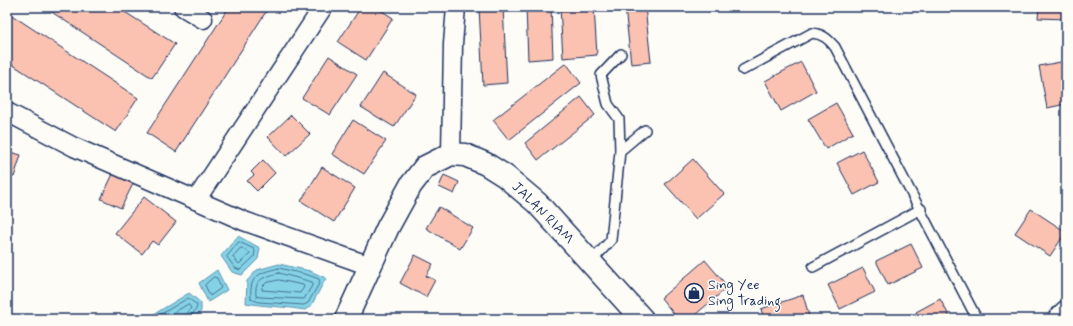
<svg xmlns="http://www.w3.org/2000/svg" width="1073" height="326" font-family="Mynerve,sans-serif">
	<rect width="100%" height="100%" fill="#fdfcf7"/>
	<filter id="ink" filterUnits="userSpaceOnUse"><feTurbulence type="fractalNoise" baseFrequency=".025" numOctaves="2"/><feDisplacementMap in="SourceGraphic" scale="8" xChannelSelector="R" yChannelSelector="G"/><feConvolveMatrix kernelMatrix="1 2 1 2 8 2 1 2 1" color-interpolation-filters="sRGB"/></filter>
	<g filter="url(#ink)">
		<g fill="#85d2e5" stroke="#5b91af">
			<path d="M238 236 260 248 258 259 242 275 232 272 221 256Z"/>
			<path d="M279 264 310 271 326 278 311 306 305 310C285 306 265 307 246 303L247 281 257 270Z"/>
			<path d="M217 270 227 290 208 302 199 283Z"/>
			<path d="M189 293 201 303V311L194 319H146Z"/>
		</g>
		<g fill="none" stroke-linecap="round" stroke-linejoin="round">
			<g stroke="#457094" stroke-width="1">
				<path d="M239 242 254 249 255 251 254 257 240 270 235 268 227 257Z"/>
				<path d="M241 248 249 252 250 254 239 264 233 257Z"/>
				<path d="M279 268 308 275 319 279 320 282 308 303 304 305 259 302 251 299C249 275 259 273 279 268Z"/>
				<path d="M279 273 312 282 313 284 304 299 260 297 256 296C254 278 265 277 279 273Z"/>
				<path d="M214 277 217 278 221 288 210 296 205 285Z"/>
				<path d="M279 280 303 285 304 287 300 293 262 290V287L266 283Z"/>
				<path d="M153 319 188 298 197 305C197 311 191 313 191 319"/>
				<path d="M163 319 188 304 191 308 187 314 186 319"/>
			</g>
		</g>
		<g fill="#fbc2b1" stroke="#1b2f5e">
			<path d="M44 7H117L175 44 152 78Z"/>
			<path d="M229 7H269L176 152 147 133Z"/>
			<path d="M361 7H376L393 18 366 60 338 42Z"/>
			<path d="M479 7H503L507 83 483 85Z"/>
			<path d="M526 7H551L553 58 528 60Z"/>
			<path d="M560 7H594L597 55 563 58Z"/>
			<path d="M625 7H645L651 62 631 64Z"/>
			<path d="M1039 7H1066V19L1038 18Z"/>
			<path d="M7 12 138 98 116 132 7 61Z"/>
			<path d="M329 56 357 74 330 115 302 98Z"/>
			<path d="M1066 61V104L1047 108 1039 66Z"/>
			<path d="M801 62 816 91 781 111 765 81Z"/>
			<path d="M566 63 581 83 509 140 493 120Z"/>
			<path d="M383 73 416 94 394 127 361 107Z"/>
			<path d="M581 97 595 115 538 160 525 143Z"/>
			<path d="M836 103 853 133 826 149 808 119Z"/>
			<path d="M291 115 310 134 286 156 268 137Z"/>
			<path d="M353 120 386 141 364 174 332 154Z"/>
			<path d="M862 150 879 182 854 195 837 163Z"/>
			<path d="M7 151 21 155 14 177 7 175Z"/>
			<path d="M693 159 724 194 696 219 665 184Z"/>
			<path d="M263 160 275 173 257 191 247 181 254 175 251 172Z"/>
			<path d="M322 167 355 188 334 222 301 201Z"/>
			<path d="M113 174 133 184 121 208 101 199Z"/>
			<path d="M444 175 459 182 454 194 439 187Z"/>
			<path d="M144 197 176 222 158 245 152 241 142 254 115 233Z"/>
			<path d="M439 207 473 228 460 249 426 228Z"/>
			<path d="M1031 209 1066 232 1050 256 1015 233Z"/>
			<path d="M911 244 923 268 888 285 876 261Z"/>
			<path d="M415 255 433 264 426 276 435 280 426 297 400 283Z"/>
			<path d="M705 260 728 287 690 319H678L661 298Z"/>
			<path d="M863 268 875 292 840 309 828 285Z"/>
			<path d="M803 295 810 319H764L761 309Z"/>
			<path d="M940 299 951 319H919L916 312Z"/>
		</g>
		<g fill="none" stroke-linecap="round" stroke-linejoin="round">
			<g stroke="#1b2f5e" stroke-width="12">
				<g id="service">
					<path d="M743 70 812 33C823 34 828 39 835 47L977 319"/>
					<path d="M620 151 619 119 608 104 601 75 621 54"/>
					<path d="M591 262 611 240 620 151 645 130"/>
					<path d="M813 267 921 209"/>
				</g>
			</g>
			<g stroke="#1b2f5e" stroke-width="21">
				<g id="minor">
					<path d="M183 7 203 19"/>
					<path d="M7 112 74 147 244 221 370 266"/>
					<path d="M451 154 453 44 456 7"/>
					<path d="M196 200 323 7"/>
				</g>
			</g>
			<g stroke="#1b2f5e" stroke-width="25">
				<g id="tertiary">
					<path d="M346 319 388 227 411 185 425 167 451 154 465 155 486 164 505 176 537 203 642 319"/>
					<path d="M1059 319 1066 312"/>
				</g>
			</g>
			<path stroke="#1b2f5e" stroke-width="2.5" stroke-dasharray="3 3" stroke-linecap="butt" d="M1064 243 1066 244"/>
			<use href="#service" stroke="#fdfcf7" stroke-width="9"/>
			<use href="#minor" stroke="#fdfcf7" stroke-width="18"/>
			<use href="#tertiary" stroke="#fdfcf7" stroke-width="22"/>
		</g>
	</g>
	<defs>
		<g id="shop-ring" transform="scale(1)"><circle r="9.5" fill="#fdfcf7" stroke="#1b2f5e" stroke-width="1.5"/><path d="M-5-2.5h2.3a2.7 3.5 0 0 1 5.4 0H5L5.5 6h-11ZM-1.5-2.5h3a1.5 2.3 0 0 0-3 0Z" fill="#1b2f5e"/></g>
	</defs>
	<g fill-rule="evenodd">
		<use href="#shop-ring" x="694" y="293"/>
	</g>
	<g text-anchor="middle" dominant-baseline="central" stroke-width="3" stroke-linejoin="round" paint-order="stroke">
		<g font-size="14" fill="#1b2f5e" stroke="#fdfcf7">
			<text transform="translate(543 213) rotate(45)">JALAN RIAM</text>
		</g>
		<g font-size="14" fill="#1b2f5e" stroke="#fdfcf7" text-anchor="start">
			<text x="708" y="285">Sing Yee<tspan x="708" dy="16">Sing Trading</tspan></text>
		</g>
	</g>
	<rect width="1073" height="326" fill="none" stroke="#fdfcf7" stroke-width="24"/>
	<rect x="12" y="12" width="1049" height="302" fill="none" stroke="#1b2f5e" stroke-width="1.5" filter="url(#ink)"/>
</svg>
